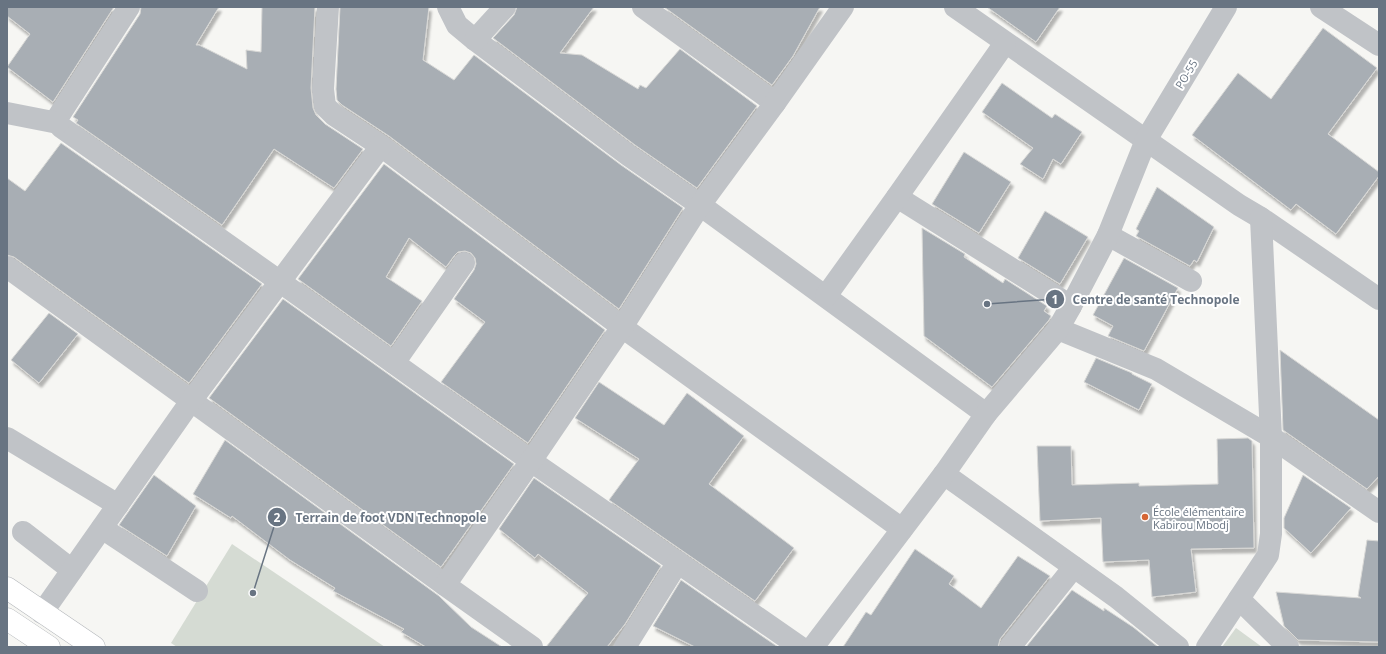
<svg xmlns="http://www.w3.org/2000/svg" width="1386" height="654" font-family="'Open Sans',sans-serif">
	<defs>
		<filter id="shadow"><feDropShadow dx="2.5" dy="4.5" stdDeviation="1" flood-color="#0004"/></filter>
	</defs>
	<rect width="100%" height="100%" fill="#f6f6f3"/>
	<g fill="#d5dbd3">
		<path d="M232 544 385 647H177L171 643Z"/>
		<path d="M1236 628 1262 647H1222Z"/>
	</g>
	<g fill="#a8aeb4" stroke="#d8d8d6" filter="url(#shadow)">
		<path d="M7 7H114L53 102 7 67 30 34 7 16Z"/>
		<path d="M141 7H219L196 45H199L247 69 246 50 261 52 262 7H315L311 88 313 108 316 115 325 124 363 149 334 188 274 149 222 225 76 123 78 120 73 117 140 14Z"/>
		<path d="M340 7H429L423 60 454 80 474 55 621 165 683 208 619 309 389 136 342 105 337 100 336 89Z"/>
		<path d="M517 7H594L560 53 582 55 638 89 640 85 646 88 680 49 757 106 697 188 635 145 493 38 514 15Z"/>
		<path d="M664 7H820L793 56 772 85Z"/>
		<path d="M987 7H1060L1036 42Z"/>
		<path d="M1323 28 1377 68 1328 134 1379 172V176L1336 234 1296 204 1291 210 1192 135 1238 73 1271 99Z"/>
		<path d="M1002 83 1052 118 1055 114 1082 132 1061 164 1053 159 1043 179 1020 164 1033 148 982 112Z"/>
		<path d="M61 143 262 284 189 383 14 257 7 255V178L25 191Z"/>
		<path d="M964 152 1011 182 979 233 932 204Z"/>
		<path d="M384 164 605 330 528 443 441 382 485 322 454 299 474 270 476 264 475 258 471 253 465 251 458 252 454 256 446 267 409 238 386 277 422 301 391 346 298 279Z"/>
		<path d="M1157 187 1214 227 1197 262 1194 260 1190 266 1136 236 1139 231 1136 229Z"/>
		<path d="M1045 211 1088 237 1060 284 1018 258Z"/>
		<path d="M922 228 965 254 964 257 1003 283 1005 279 1047 306 1044 311 1051 316 1049 320 992 387 924 336Z"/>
		<path d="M1124 258 1178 288 1144 351 1108 336 1113 326 1093 315Z"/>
		<path d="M283 299 514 464 441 567 209 398Z"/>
		<path d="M49 313 78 334 39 383 11 360Z"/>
		<path d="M1280 350 1379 420V476L1367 489 1283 430Z"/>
		<path d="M1096 358 1132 373V374L1152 384 1139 410 1084 382Z"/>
		<path d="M599 382 664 425 687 393 744 436 709 484 794 548 755 601 609 500 639 459 575 418Z"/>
		<path d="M1248 438 1252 441 1254 548 1191 549 1196 592 1152 597 1149 560 1103 562 1101 518 1040 521 1037 446H1071L1072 485 1139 483V486L1218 484 1217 439Z"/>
		<path d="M225 440 439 596 471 627 502 647H426L401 632 404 629 333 591 335 588 290 560 232 516 231 518 193 494Z"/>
		<path d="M154 475 196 506 167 556 119 525Z"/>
		<path d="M1303 475 1351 508 1311 553 1284 528V518Z"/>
		<path d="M534 478 661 566 625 624 607 647H546L588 593 538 554 535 558 499 529Z"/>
		<path d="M1367 540 1379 541V642L1298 640 1284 626 1276 592 1361 598 1358 596Z"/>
		<path d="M915 549 954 576 949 584 981 608 1018 556 1050 576 1000 639 998 647H843L866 612 871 615Z"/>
		<path d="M681 580 740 621 778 647H695L653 626Z"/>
		<path d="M1072 590 1104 611V608L1133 627 1158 647H1026Z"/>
	</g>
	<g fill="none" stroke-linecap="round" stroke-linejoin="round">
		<g stroke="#b4b7bb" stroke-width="23">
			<g id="major">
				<path d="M7 588 94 647"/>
				<path d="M7 619 49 647"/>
			</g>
		</g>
		<g stroke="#c0c3c7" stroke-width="22">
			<path d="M129 7 58 117V123L61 127 279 281 531 461 800 647"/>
			<path d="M328 7 323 89 325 106 334 115 381 146 622 327 902 529"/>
			<path d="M448 7 457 25 475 40 628 155 700 205 986 414"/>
			<path d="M643 7 775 103"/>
			<path d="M955 7 1239 205 1261 218 1379 299"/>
			<path d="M1321 7 1379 45"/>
			<path d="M475 40 505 7"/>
			<path d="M7 113 58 123"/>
			<path d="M897 197 1071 306"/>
			<path d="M1108 235 1191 281"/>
			<path d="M7 267 445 585 532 647"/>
			<path d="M826 296 897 197 1005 43"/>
			<path d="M1058 329 1156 369 1271 437 1379 512"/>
			<path d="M394 363 464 263"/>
			<path d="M7 438 118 505"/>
			<path d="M944 474 1116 597 1178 647"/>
			<path d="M102 528 197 591"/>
			<path d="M23 532 72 570"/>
			<path d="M445 585 531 461 622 327 700 205 775 103 843 7"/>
			<path d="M1239 599 1288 647"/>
			<path d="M42 613 191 401 381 146"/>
			<path d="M625 647 678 562"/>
			<path d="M813 647 944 474 986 414 1058 329 1071 306 1108 235 1146 140 1226 7"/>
			<path d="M1010 647 1074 567"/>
			<path d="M1207 647 1268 555 1271 534V437L1261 218"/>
		</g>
		<use href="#major" stroke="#fff" stroke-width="22"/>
	</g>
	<circle fill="#d56635" stroke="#fff" stroke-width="1.5" cx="1145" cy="517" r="4"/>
	<g text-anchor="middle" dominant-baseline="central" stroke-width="4" stroke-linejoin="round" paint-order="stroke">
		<g font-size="11" fill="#687482" stroke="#fff">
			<text transform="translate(1186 74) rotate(-59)">PO-55</text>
		</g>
		<g font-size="11" fill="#687482" stroke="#fff" text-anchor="start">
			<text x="1153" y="511">École élémentaire<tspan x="1153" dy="13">Kabirou Mbodj</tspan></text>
		</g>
	</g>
	<path fill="none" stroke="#687482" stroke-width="1.5" d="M987 304L1055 299M253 593L277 517"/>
	<g fill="#687482" stroke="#fff" stroke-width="1.5">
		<circle cx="987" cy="304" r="4"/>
		<circle cx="253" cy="593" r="4"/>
		<circle cx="1055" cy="299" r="10"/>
		<circle cx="277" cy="517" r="10"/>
	</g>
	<g font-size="12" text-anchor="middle" font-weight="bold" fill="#fff">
		<text x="1055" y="304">1</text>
		<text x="277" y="522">2</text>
	</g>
	<g font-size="12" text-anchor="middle" font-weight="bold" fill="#687482" stroke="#fff" stroke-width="4" stroke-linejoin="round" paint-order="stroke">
		<text x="1156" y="304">Centre de santé Technopole</text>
		<text x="391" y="522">Terrain de foot VDN Technopole</text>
	</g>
	<rect width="1386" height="654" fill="none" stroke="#687482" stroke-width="16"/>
</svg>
